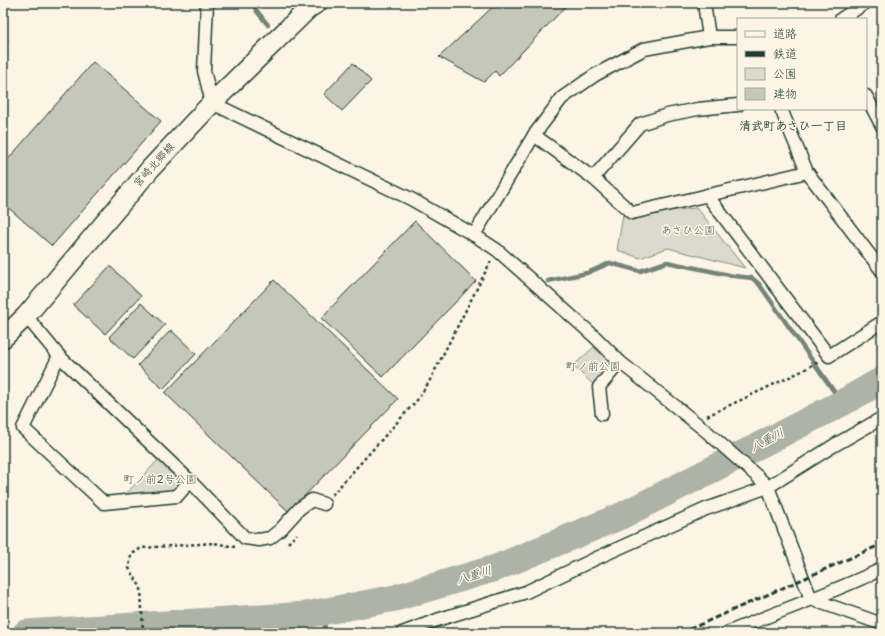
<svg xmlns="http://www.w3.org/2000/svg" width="885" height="636" font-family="'Shantell Sans','Klee One',sans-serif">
	<rect width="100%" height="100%" fill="#fcf5e5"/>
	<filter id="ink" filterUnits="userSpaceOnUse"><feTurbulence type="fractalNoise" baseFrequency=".025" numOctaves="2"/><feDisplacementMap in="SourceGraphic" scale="8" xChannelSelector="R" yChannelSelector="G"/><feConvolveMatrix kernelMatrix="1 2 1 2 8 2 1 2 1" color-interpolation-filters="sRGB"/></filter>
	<g filter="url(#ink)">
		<g fill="#dcdacc" stroke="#7e8c80">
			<path d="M3 16 8 43 3 49Z"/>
			<path d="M697 208 745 268 668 248 640 258 617 250 623 215Z"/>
			<path d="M594 347 612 365 594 385 573 366Z"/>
			<path d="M160 458 178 476V486L164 493 125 495Z"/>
		</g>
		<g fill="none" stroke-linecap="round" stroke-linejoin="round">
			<g stroke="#758479" stroke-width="4.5">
				<path d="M255 3 256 10 268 25"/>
				<path d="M548 281 587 273 610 263 640 271 667 262 734 276 752 278 759 284 842 403"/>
				<path d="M324 612 325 633"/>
			</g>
			<path stroke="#aeb3a7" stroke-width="27" d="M26 633 306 615 395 598 496 568 621 516 842 403 882 380"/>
		</g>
		<g fill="#c5c7b9" stroke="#1f3d34">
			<path d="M497 3H569L499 76 495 71 484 82 439 57Z"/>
			<path d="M93 62 161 121 52 246 3 203V165Z"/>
			<path d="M353 63 371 81 342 111 324 94Z"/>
			<path d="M415 221 476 281 383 377 321 318Z"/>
			<path d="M110 266 141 296 105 334 73 305Z"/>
			<path d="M274 280 398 399 289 512 165 393Z"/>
			<path d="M141 303 165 325 133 359 109 337Z"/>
			<path d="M171 330 196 354 163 389 138 365Z"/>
		</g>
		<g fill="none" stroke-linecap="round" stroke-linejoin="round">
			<g stroke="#1f3d34" stroke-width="15">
				<g id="street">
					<path d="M207 3 204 71 212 103 411 199 474 235 497 250 595 337 620 362 706 431 758 477 768 487 811 599"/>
					<path d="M704 3 709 37"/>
					<path d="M841 19 865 3"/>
					<path d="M866 96 882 126"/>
					<path d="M781 109 807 172 882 271"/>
					<path d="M534 135 593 178 632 213 807 172"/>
					<path d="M593 178 640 124 667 115 698 109 738 105"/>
					<path d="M707 195 829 356 882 322"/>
					<path d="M474 235 534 135 562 98 595 75 644 49 709 37H738"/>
					<path d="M26 316 59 356 190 481 245 538 259 540 270 538 280 530 300 508 312 500 324 504"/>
					<path d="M59 356 23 428 104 503 177 496 190 481"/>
					<path d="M602 414 599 387 620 362"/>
					<path d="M811 599 882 624"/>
					<path d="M402 633 437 620 526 592 599 557 706 509 768 487 833 446 882 418"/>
					<path d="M727 633C779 611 832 593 882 569"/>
				</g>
			</g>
			<g stroke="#1f3d34" stroke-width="22">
				<path id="primary" d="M3 338 26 316 151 168 212 103 309 8 317 3"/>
			</g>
			<g stroke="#1f3d34" stroke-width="2.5" stroke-dasharray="3 3" stroke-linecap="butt">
				<path d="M707 416 800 372 818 362"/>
				<path d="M332 495 418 399 429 382 491 261"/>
				<path d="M288 543 297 534"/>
				<path d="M143 633 141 588 129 568 131 555 141 548 214 543 235 547"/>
			</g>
			<use href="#street" stroke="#fcf5e5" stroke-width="12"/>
			<use href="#primary" stroke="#fcf5e5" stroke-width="19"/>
			<path stroke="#1f3d34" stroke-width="3" stroke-dasharray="6 3" stroke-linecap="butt" d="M681 633 882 544"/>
		</g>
	</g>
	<g text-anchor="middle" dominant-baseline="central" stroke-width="3" stroke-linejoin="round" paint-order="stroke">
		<g font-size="11" fill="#1f3d34" stroke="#fcf5e5">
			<text transform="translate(154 165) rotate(-48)">宮崎北郷線</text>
		</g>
		<g font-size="11" fill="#455c52" stroke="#fcf5e5">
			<text x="688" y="230">あさひ公園</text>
			<text x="593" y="366">町ノ前公園</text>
			<text x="160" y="479">町ノ前2号公園</text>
		</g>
		<g font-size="12" font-weight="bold" fill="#1f3d34" stroke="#fcf5e5">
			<text x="793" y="126">清武町あさひ一丁目</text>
		</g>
		<g font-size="12" font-style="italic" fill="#435a51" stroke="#fcf5e5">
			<text transform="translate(767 440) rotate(-28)">八重川</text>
			<text transform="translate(474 575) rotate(-17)">八重川</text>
		</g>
	</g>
	<rect width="885" height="636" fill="none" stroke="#fcf5e5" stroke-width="16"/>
	<rect x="8" y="8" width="869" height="620" fill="none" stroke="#1f3d34" stroke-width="1.5" filter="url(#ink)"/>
	<rect x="737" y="18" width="130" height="92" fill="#fcf5e5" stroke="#a4ab9e"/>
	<rect x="745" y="31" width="20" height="6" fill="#fcf5e5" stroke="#a4ab9e"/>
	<text x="773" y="38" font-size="12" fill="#1f3d34">道路</text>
	<rect x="745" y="51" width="20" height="6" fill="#1f3d34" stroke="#a4ab9e"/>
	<text x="773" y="58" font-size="12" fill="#1f3d34">鉄道</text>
	<rect x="745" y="68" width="20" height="12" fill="#dcdacc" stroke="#a4ab9e"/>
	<text x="773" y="78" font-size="12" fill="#1f3d34">公園</text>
	<rect x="745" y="88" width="20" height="12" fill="#c5c7b9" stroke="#a4ab9e"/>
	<text x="773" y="98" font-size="12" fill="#1f3d34">建物</text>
</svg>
